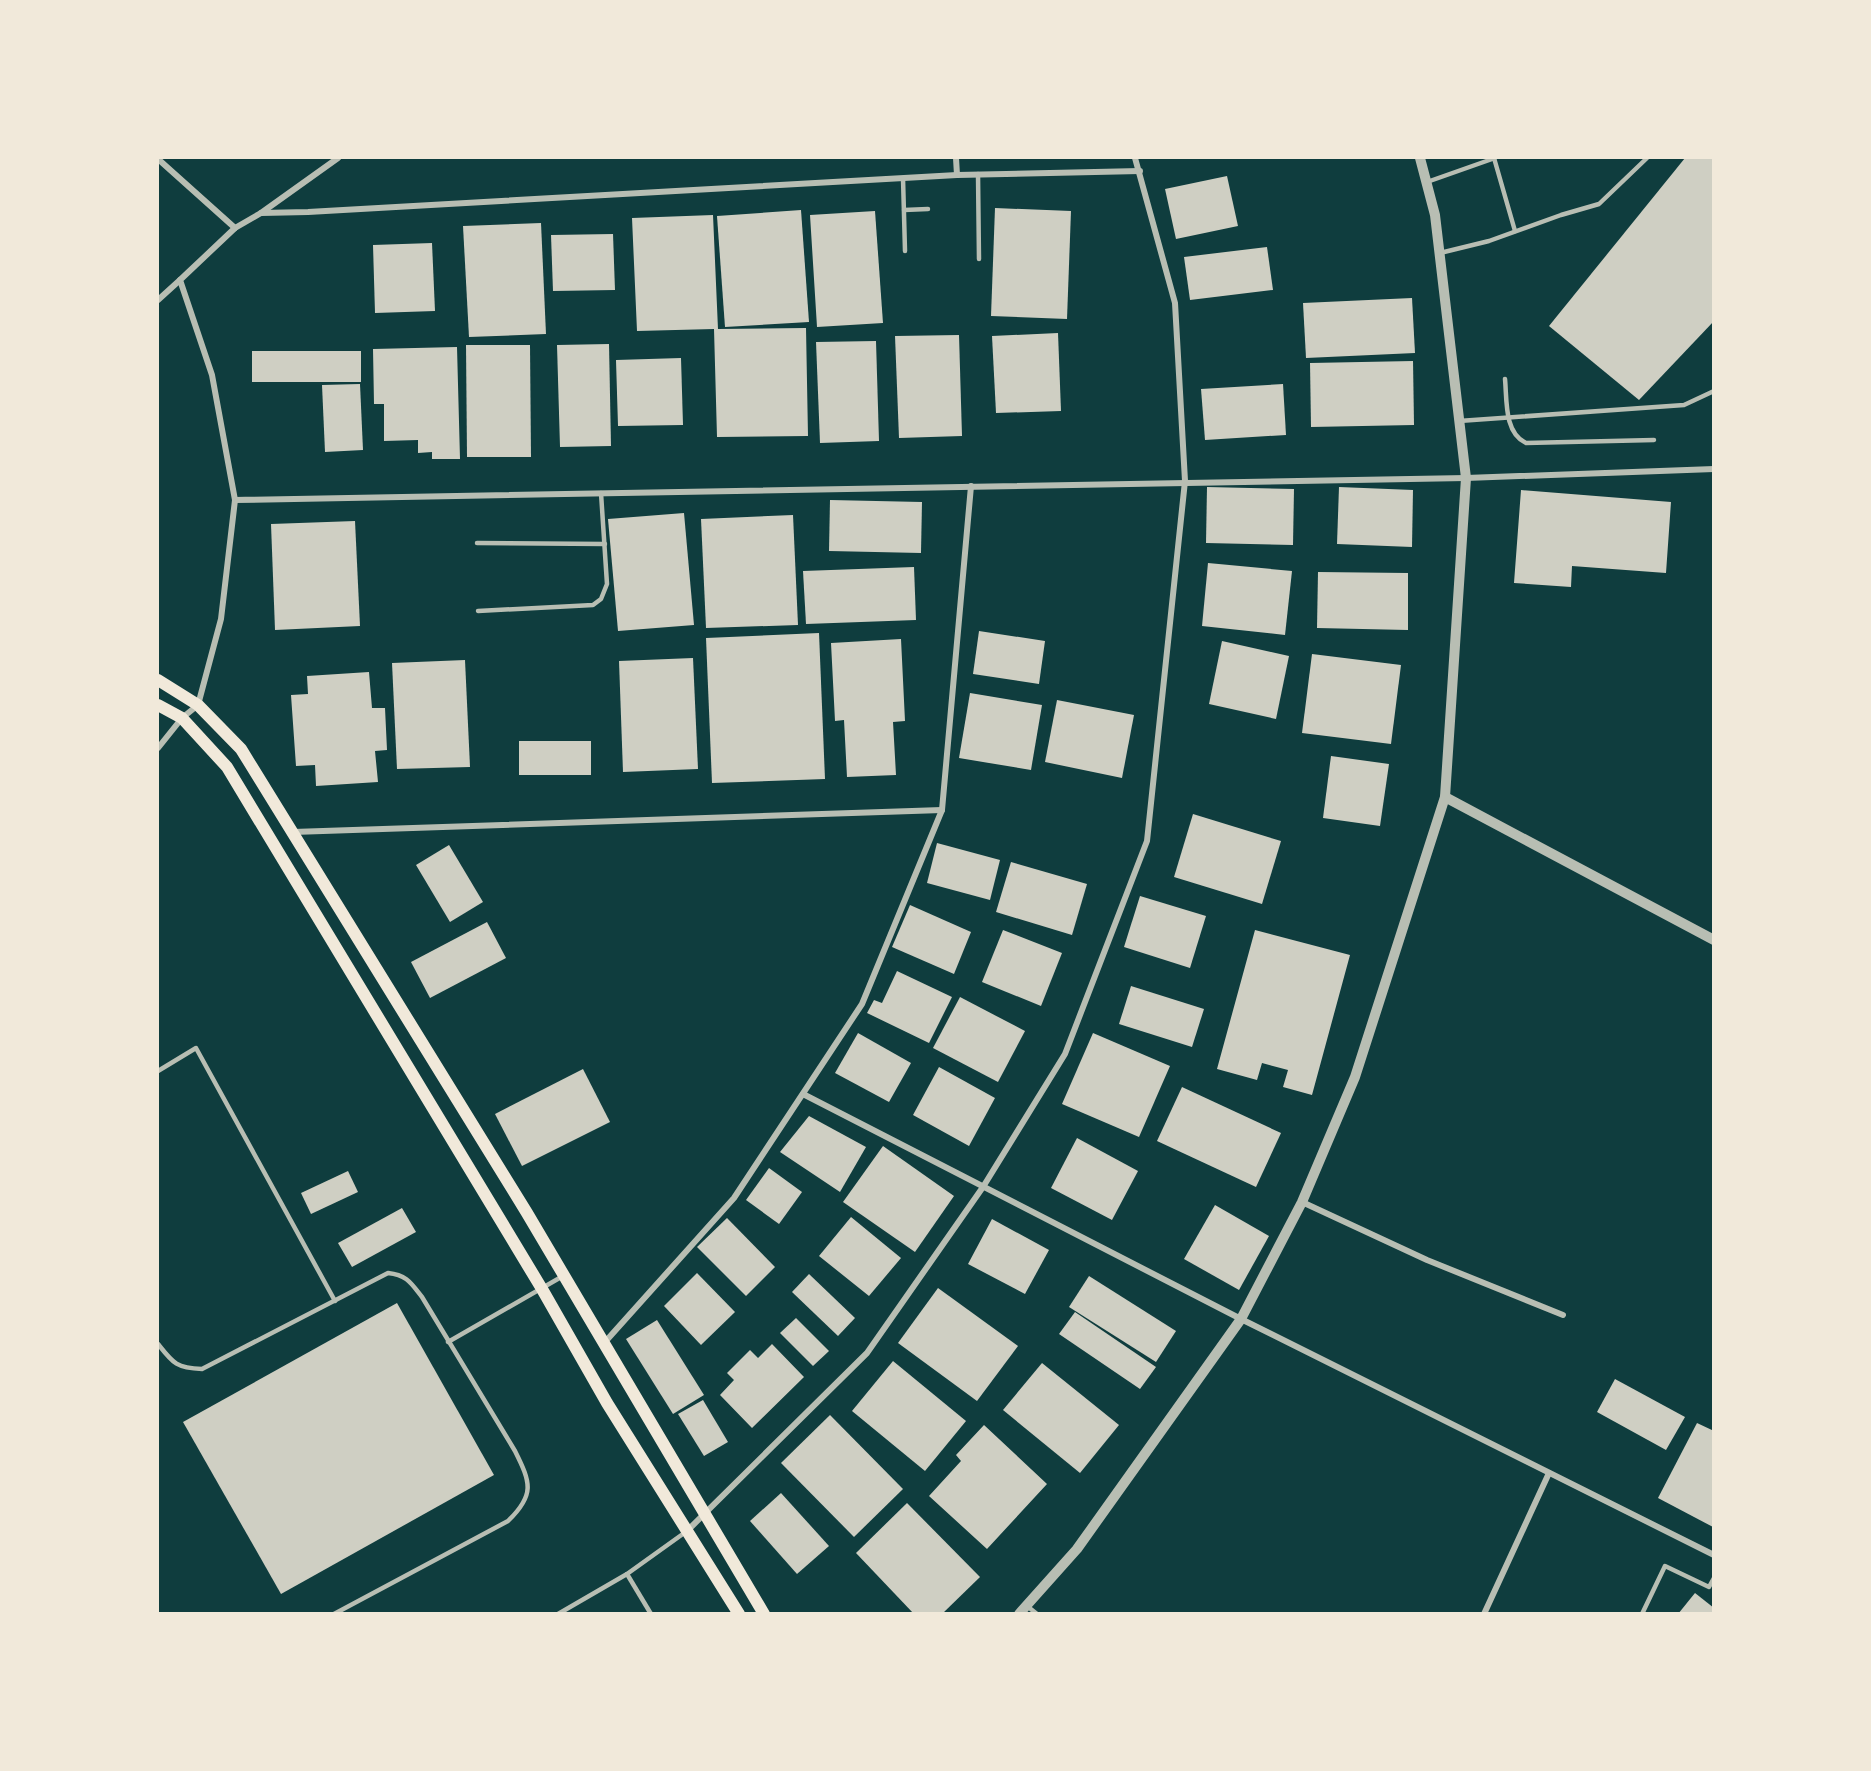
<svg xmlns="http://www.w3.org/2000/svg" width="1871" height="1771" font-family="Signika,sans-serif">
	<rect width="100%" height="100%" fill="#0f3d3e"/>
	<g fill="#cfcfc3">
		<path d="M1685 158H1714V321L1639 400 1549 326Z"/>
		<path d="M1227 176 1238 226 1176 239 1165 189Z"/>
		<path d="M995 208 1071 211 1067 319 991 316Z"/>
		<path d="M801 210 809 322 725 327 717 216Z"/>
		<path d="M875 211 883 323 817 327 810 215Z"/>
		<path d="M713 215 718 329 806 328 808 436 717 437 714 329 637 331 632 218Z"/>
		<path d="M541 223 546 334 469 337 463 226Z"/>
		<path d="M613 234 615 290 553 291 551 235Z"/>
		<path d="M432 243 435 311 375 313 373 245Z"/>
		<path d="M1267 247 1273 290 1190 300 1184 257Z"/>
		<path d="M1412 298 1415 353 1306 358 1303 303Z"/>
		<path d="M1058 333 1061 411 996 413 992 336Z"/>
		<path d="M959 335 962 436 899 438 895 336Z"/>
		<path d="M876 341 879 441 820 443 816 342Z"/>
		<path d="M609 344 611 446 560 447 557 345Z"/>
		<path d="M466 345H530L531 457H467Z"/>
		<path d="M457 347 460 459H432V452L418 453V440L384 441V404H374L373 349Z"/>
		<rect x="252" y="351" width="109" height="31"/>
		<path d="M681 358 683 425 618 426 616 360Z"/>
		<path d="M1413 361 1414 425 1311 427 1310 363Z"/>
		<path d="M360 384 363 450 325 452 322 385Z"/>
		<path d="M1283 384 1286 435 1205 440 1201 389Z"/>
		<path d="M1207 487 1294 489 1293 545 1206 543Z"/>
		<path d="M1339 487 1413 490 1412 547 1337 544Z"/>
		<path d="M1521 490 1671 502 1666 573 1572 566 1571 587 1514 583Z"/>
		<path d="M830 500 922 502 921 553 829 551Z"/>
		<path d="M684 513 694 625 618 631 608 519Z"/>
		<path d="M793 515 798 625 706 628 701 519Z"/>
		<path d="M355 521 360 626 275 630 271 524Z"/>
		<path d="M1208 563 1292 571 1285 635 1202 626Z"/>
		<path d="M914 567 916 620 806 624 803 571Z"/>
		<path d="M1318 572 1408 573V630L1317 628Z"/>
		<path d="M979 631 1045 641 1039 684 973 674Z"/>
		<path d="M819 633 825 779 712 783 706 638Z"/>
		<path d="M901 639 905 721 893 722 896 775 847 777 844 720 835 721 831 643Z"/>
		<path d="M1222 641 1289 656 1276 719 1209 704Z"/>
		<path d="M1312 654 1401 665 1391 744 1302 733Z"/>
		<path d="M693 658 698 769 623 772 619 661Z"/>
		<path d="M465 660 470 767 397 769 392 663Z"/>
		<path d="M369 672 372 708H385L387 750 375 751 378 782 316 786 315 765 296 766 291 695 308 694 307 676Z"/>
		<path d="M970 693 1042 705 1031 770 959 758Z"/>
		<path d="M1057 700 1134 715 1122 778 1045 762Z"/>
		<rect x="519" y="741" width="72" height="34"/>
		<path d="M1331 756 1389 764 1380 826 1323 818Z"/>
		<path d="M1193 814 1281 841 1262 904 1174 877Z"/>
		<path d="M937 843 1000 860 990 900 927 883Z"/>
		<path d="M449 845 483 902 450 922 416 865Z"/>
		<path d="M1011 862 1087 884 1072 935 996 912Z"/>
		<path d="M1140 896 1206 916 1190 968 1124 947Z"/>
		<path d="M910 905 971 932 954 974 892 947Z"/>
		<path d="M487 922 506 958 430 998 411 962Z"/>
		<path d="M1003 930 1062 953 1041 1006 982 982Z"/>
		<path d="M1255 930 1350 955 1312 1095 1283 1087 1288 1070 1262 1063 1257 1080 1217 1069Z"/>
		<path d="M897 971 952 997 929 1043 867 1013 874 1000 882 1003Z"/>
		<path d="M1131 986 1204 1009 1192 1047 1119 1024Z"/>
		<path d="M960 997 1025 1031 998 1082 933 1048Z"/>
		<path d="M858 1033 911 1063 889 1102 835 1073Z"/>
		<path d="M1093 1033 1170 1066 1139 1137 1062 1104Z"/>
		<path d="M939 1067 995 1098 969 1146 913 1115Z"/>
		<path d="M583 1069 610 1122 522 1166 495 1114Z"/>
		<path d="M1182 1087 1281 1133 1256 1187 1157 1141Z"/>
		<path d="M809 1116 866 1147 840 1192 780 1152Z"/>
		<path d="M1077 1138 1138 1171 1112 1220 1051 1188Z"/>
		<path d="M883 1146 954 1196 915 1252 843 1202Z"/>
		<path d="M769 1168 802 1192 779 1224 746 1200Z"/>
		<path d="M348 1171 358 1192 311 1214 301 1193Z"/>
		<path d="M1215 1205 1269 1236 1239 1290 1184 1259Z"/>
		<path d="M402 1208 416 1232 352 1267 338 1243Z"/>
		<path d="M851 1217 901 1258 869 1296 819 1256Z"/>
		<path d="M727 1218 775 1267 746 1296 697 1247Z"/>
		<path d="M992 1219 1049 1250 1025 1294 968 1264Z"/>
		<path d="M697 1273 735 1312 701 1345 664 1306Z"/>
		<path d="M809 1274 855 1318 838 1336 792 1292Z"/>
		<path d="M1089 1276 1176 1331 1156 1362 1069 1307Z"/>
		<path d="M938 1288 1018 1346 977 1401 898 1343Z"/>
		<path d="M397 1303 494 1475 281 1594 183 1422Z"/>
		<path d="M1075 1312 1156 1367 1140 1389 1059 1334Z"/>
		<path d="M796 1318 829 1351 813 1366 780 1333Z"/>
		<path d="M657 1320 704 1395 673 1414 626 1339Z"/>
		<path d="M772 1344 804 1377 752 1428 720 1395 734 1380 727 1373 750 1350 758 1358Z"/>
		<path d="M893 1361 966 1421 925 1471 852 1411Z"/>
		<path d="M1042 1363 1119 1425 1080 1473 1003 1410Z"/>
		<path d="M1615 1379 1685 1417 1666 1450 1597 1412Z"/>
		<path d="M703 1400 728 1442 704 1456 678 1414Z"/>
		<path d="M830 1415 903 1489 854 1537 781 1463Z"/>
		<path d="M1697 1423 1714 1431 1713 1527 1658 1498Z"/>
		<path d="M984 1425 1047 1484 987 1549 929 1496 961 1461 956 1455Z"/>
		<path d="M781 1493 829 1546 797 1574 750 1521Z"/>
		<path d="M907 1503 980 1577 942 1614H914L856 1553Z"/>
		<path d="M1695 1593 1714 1608V1614H1678Z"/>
	</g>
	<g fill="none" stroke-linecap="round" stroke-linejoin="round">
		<g stroke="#b8beb3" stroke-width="4.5">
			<path d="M1494 158 1515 231"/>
			<path d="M978 174 979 259"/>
			<path d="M903 178 905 251"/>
			<path d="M1427 182 1495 158"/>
			<path d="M904 210 928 209"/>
			<path d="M1440 253 1489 241 1561 215 1599 204 1647 158"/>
			<path d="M1505 379C1507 400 1504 433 1526 443L1654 440"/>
			<path d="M1459 421 1684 405 1714 391"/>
			<path d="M477 543 605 544"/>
			<path d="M478 611 593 605 601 599 607 584 601 493"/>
			<path d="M158 1071 196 1048 335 1301"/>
			<path d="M448 1342 563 1276"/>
			<path d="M158 1344C173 1363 176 1368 202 1369L388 1273C407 1275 411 1283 422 1297L515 1451C531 1483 535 1495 508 1521L334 1614"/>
			<path d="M627 1574 651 1614"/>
			<path d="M1027 1606 1037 1614"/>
			<path d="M558 1614 627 1574 687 1531"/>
			<path d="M1642 1614 1665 1566 1709 1587 1714 1578"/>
		</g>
		<g stroke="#b8beb3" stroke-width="6">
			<path d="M956 158 957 175"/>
			<path d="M158 159 235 228"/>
			<path d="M261 213 308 212 957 175 1140 171"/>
			<path d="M158 300 180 280"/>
			<path d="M235 500 1466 478 1714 469"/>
			<path d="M158 748 182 718 198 705 221 619 235 500 212 375 180 280 235 228 261 213 338 158"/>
			<path d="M293 832 942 810"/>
			<path d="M803 1094 1241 1319 1714 1555"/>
			<path d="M1302 1202 1427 1260 1563 1315"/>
			<path d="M605 1342 734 1198 862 1004 942 810 971 486"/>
			<path d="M687 1531 867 1353 983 1187 1065 1054 1147 841 1185 481 1175 303 1135 158"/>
			<path d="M1484 1614 1549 1473"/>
		</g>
		<g stroke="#b8beb3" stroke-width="10">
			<path d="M1445 797 1714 940"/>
			<path d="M1019 1614 1077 1549 1241 1319 1302 1202 1355 1077 1445 797 1466 478 1435 215 1420 158"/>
		</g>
		<g stroke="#f1e9da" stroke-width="12">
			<path d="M158 680 198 705 241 749 527 1213 764 1614"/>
			<path d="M158 705 182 718 227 767 542 1289 607 1403 739 1614"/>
		</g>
	</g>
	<rect width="1871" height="1771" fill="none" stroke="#f1e9da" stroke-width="318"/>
</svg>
